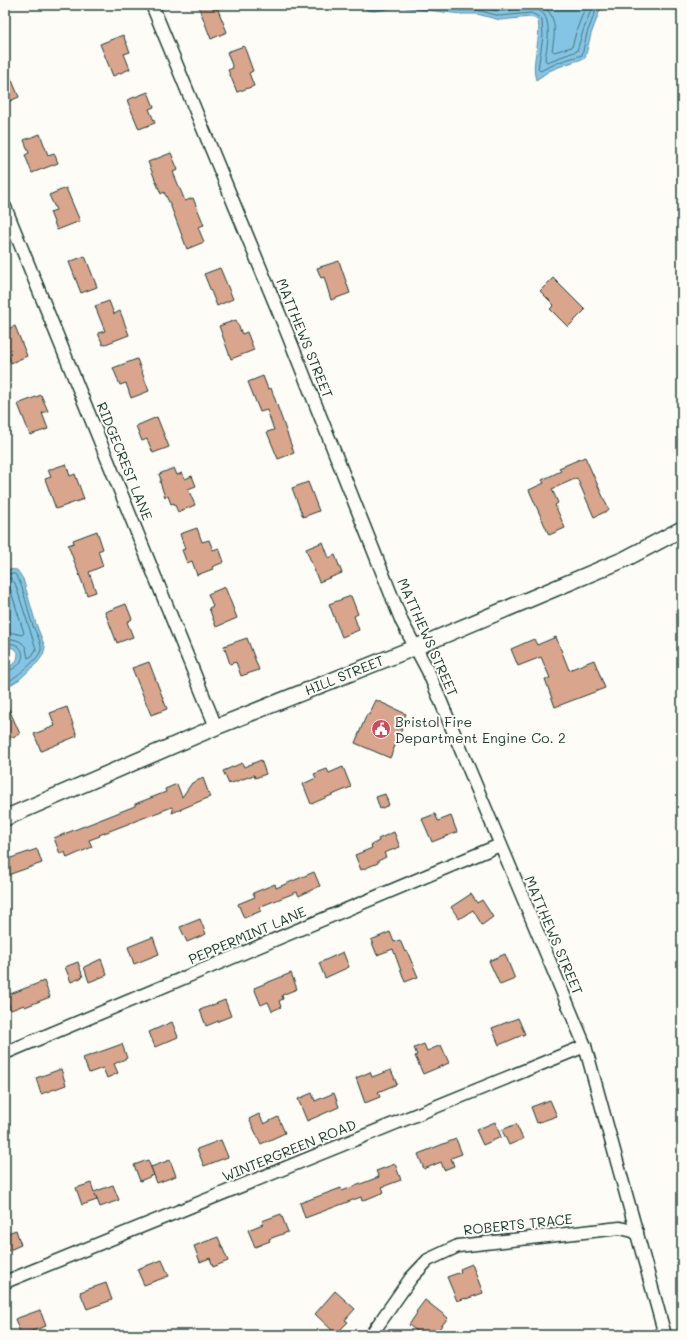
<svg xmlns="http://www.w3.org/2000/svg" width="687" height="1340" font-family="Mali,sans-serif">
	<rect width="100%" height="100%" fill="#fdfcf7"/>
	<filter id="ink" filterUnits="userSpaceOnUse"><feTurbulence type="fractalNoise" baseFrequency=".025" numOctaves="2"/><feDisplacementMap in="SourceGraphic" scale="8" xChannelSelector="R" yChannelSelector="G"/><feConvolveMatrix kernelMatrix="1 2 1 2 8 2 1 2 1" color-interpolation-filters="sRGB"/></filter>
	<g filter="url(#ink)">
		<g fill="#84c5e5" stroke="#5c8f9e">
			<path d="M361 5H602L591 34 585 58 564 65 549 71 536 80C530 62 542 40 538 20L531 17 500 20 477 14H461L400 7 374 11 367 10Z"/>
			<path d="M5 569 17 570 23 579 36 624 45 647 43 655 38 662 20 679 5 688V667C15 665 18 662 18 652 14 647 11 647 5 649Z"/>
		</g>
		<g fill="none" stroke-linecap="round" stroke-linejoin="round">
			<g stroke="#47737b" stroke-width="1">
				<path d="M422 5 461 10H477L500 16 531 13 539 17 542 20 543 36 538 69 540 71 562 61 582 55 587 33 598 5"/>
				<path d="M473 5C482 6 491 11 500 11 511 11 521 7 531 8 556 10 547 44 545 60L547 62 577 51 583 31 593 5"/>
				<path d="M541 5C558 14 555 34 552 50L554 52 572 47 577 29 586 5"/>
				<path d="M5 573 15 574C25 587 27 611 33 626 36 633 42 643 41 650 38 661 14 678 5 684"/>
				<path d="M5 578 12 579 15 583 36 649 32 656 28 658C27 655 27 651 26 648 22 640 13 638 5 639"/>
				<path d="M5 584 9 585 24 633 22 635 14 633H5"/>
				<path d="M5 644C27 639 30 668 5 671"/>
			</g>
		</g>
		<g fill="#d9a58d" stroke="#1f3d34">
			<path d="M198 5H216L227 32 211 39Z"/>
			<path d="M123 35 130 52 124 54 130 69 113 76 100 44Z"/>
			<path d="M244 46 253 71 249 73 254 86 237 92 228 70 233 68 227 52Z"/>
			<path d="M5 64 19 97 5 103Z"/>
			<path d="M148 92 154 107 149 109 155 123 139 129 127 100Z"/>
			<path d="M40 134 48 155 54 153 58 163 32 173 25 155 29 153 24 140Z"/>
			<path d="M171 153 178 170 173 172 185 201 193 198 204 225 198 227 204 242 187 249 170 204 164 192 161 194 148 162Z"/>
			<path d="M66 188 80 221 57 230 50 212 56 210 49 195Z"/>
			<path d="M85 256 97 287 81 293 69 262Z"/>
			<path d="M339 261 350 293 331 300 324 277 321 278 317 268Z"/>
			<path d="M220 268 233 299 217 306 204 274Z"/>
			<path d="M553 278 585 310 568 327 550 309 554 305 540 291Z"/>
			<path d="M109 301 114 314 120 311 129 335 103 345 98 333 105 331 95 306Z"/>
			<path d="M236 320 242 334 247 332 254 350 231 359 219 326Z"/>
			<path d="M15 326 27 356 11 363 5 348V330Z"/>
			<path d="M137 359 149 391 131 398 126 383 120 385 113 368Z"/>
			<path d="M263 376 268 389 271 388 294 453 278 459 267 432 274 430 267 410 260 412 248 382Z"/>
			<path d="M41 395 48 411 42 413 48 429 30 435 18 404Z"/>
			<path d="M157 417 169 447 153 453 147 439 142 441 136 426Z"/>
			<path d="M585 457 609 510 594 517 577 478 552 489 558 503 555 505 565 528 549 535 529 490 544 483 542 480 561 471 559 468Z"/>
			<path d="M66 464 70 476 75 474 84 499 56 509 45 479 51 477 48 470Z"/>
			<path d="M174 468 177 475 182 473 185 479 192 476 196 486 188 489 195 505 178 512 174 503 171 504 168 496 165 497 160 482 161 480 159 474Z"/>
			<path d="M308 482 319 511 303 517 292 488Z"/>
			<path d="M197 528 202 542 209 540 213 550 219 548 224 562 212 567 213 569 197 575 192 561 187 563 182 550 185 549 180 534Z"/>
			<path d="M97 531 103 549 98 551 103 566 89 572 96 592 87 595 68 545 74 543 73 540Z"/>
			<path d="M323 542 329 558 335 555 342 573 319 582 306 549Z"/>
			<path d="M225 587 237 618 216 627 209 608 213 606 208 594Z"/>
			<path d="M351 596 358 614 354 616 359 630 342 637 329 604Z"/>
			<path d="M126 604 132 619 127 622 133 637 117 643 105 612Z"/>
			<path d="M556 637 569 670 594 660 605 688 555 707 545 679 550 678 541 657 518 666 511 649 534 639 537 645Z"/>
			<path d="M247 638 259 670 241 676 236 662 230 664 224 646Z"/>
			<path d="M149 662 167 709 151 715 132 668Z"/>
			<path d="M5 700 20 734 5 740Z"/>
			<path d="M376 700 406 714 400 728 402 729 390 758 355 743 367 714 369 715Z"/>
			<path d="M67 707 77 736 41 751 34 734 55 726 50 713Z"/>
			<path d="M261 760 266 774 255 778 254 775 229 784 223 771 242 763 244 767Z"/>
			<path d="M343 767 351 787 311 804 303 784 316 778 314 774 327 769 329 773Z"/>
			<path d="M203 778 210 797 172 813 173 810 172 807 99 835 100 836 89 840 92 847 67 858 65 852 60 854 54 838 135 806V804L166 792 165 789 177 784 182 797 192 783Z"/>
			<path d="M385 794 389 805 380 809 376 797Z"/>
			<path d="M435 814 438 821 451 816 457 832 432 842 422 819Z"/>
			<path d="M394 832 400 847 384 853 386 857 378 861V863L361 870 355 855 372 848 371 845 379 841 378 839Z"/>
			<path d="M37 849 42 863 5 876V860Z"/>
			<path d="M314 872 320 886 299 896 297 892 259 907 261 911 244 918 238 904 255 897 253 893 275 884 276 888Z"/>
			<path d="M471 894 477 903 482 900 493 917 482 925 473 910 459 919 451 907Z"/>
			<path d="M200 919 206 934 187 942 180 927Z"/>
			<path d="M390 932 394 942 400 940 405 952 407 951 418 977 405 982 393 949 377 955 371 940Z"/>
			<path d="M153 937 159 954 134 964 128 947Z"/>
			<path d="M343 952 349 967 325 978 319 963Z"/>
			<path d="M505 954 515 979 500 985 489 961Z"/>
			<path d="M101 959 107 975 89 982 84 967Z"/>
			<path d="M78 962 83 977 71 982 65 967Z"/>
			<path d="M291 973 297 989 282 995 283 999 279 1001 281 1007 272 1011 268 1002 261 1005 254 988Z"/>
			<path d="M44 981 50 997 25 1007 24 1005 11 1010 5 996Z"/>
			<path d="M225 1000 231 1016 206 1026 200 1010Z"/>
			<path d="M518 1018 525 1034 499 1045 492 1028Z"/>
			<path d="M172 1022 178 1037 155 1047 149 1032Z"/>
			<path d="M122 1044 127 1058 114 1064 118 1073 107 1078 103 1068 89 1073 83 1058Z"/>
			<path d="M424 1044 427 1051 441 1045 449 1063 423 1074 415 1056 417 1055 414 1048Z"/>
			<path d="M61 1069 66 1085 41 1094 36 1078Z"/>
			<path d="M391 1070 397 1084 378 1092 380 1097 365 1103 356 1078 370 1072 372 1077Z"/>
			<path d="M312 1093 315 1101 334 1093 339 1107 307 1121 298 1099Z"/>
			<path d="M550 1100 557 1116 537 1123 531 1107Z"/>
			<path d="M259 1114 264 1124 278 1117 285 1133 261 1144 249 1119Z"/>
			<path d="M495 1122 501 1137 483 1145 476 1130Z"/>
			<path d="M516 1124 523 1139 509 1145 502 1130Z"/>
			<path d="M456 1139 462 1154 451 1158 454 1166 444 1170 441 1162 424 1169 418 1154Z"/>
			<path d="M221 1140 228 1157 204 1166 197 1149Z"/>
			<path d="M148 1160 154 1175 140 1181 134 1165Z"/>
			<path d="M170 1160 176 1176 157 1183 151 1167Z"/>
			<path d="M395 1164 401 1180 382 1187 384 1192 362 1201 361 1197 305 1218 300 1203 341 1188 342 1191 379 1177 376 1171Z"/>
			<path d="M91 1183 94 1192 113 1185 119 1200 100 1207 95 1194 97 1200 82 1205 76 1188Z"/>
			<path d="M281 1214 288 1232 269 1239 270 1241 255 1247 248 1230 263 1224 262 1221Z"/>
			<path d="M16 1230 21 1245 5 1252V1234Z"/>
			<path d="M218 1237 228 1261 213 1267 210 1258 200 1262 194 1246Z"/>
			<path d="M162 1260 169 1276 144 1285 137 1269Z"/>
			<path d="M472 1264 483 1293 466 1299V1298L457 1301 447 1277 461 1272 460 1269Z"/>
			<path d="M106 1283 112 1300 87 1309 80 1292Z"/>
			<path d="M335 1291 355 1309 345 1320 348 1322 336 1334 315 1314Z"/>
			<path d="M425 1300 448 1318 434 1335H422L409 1325 417 1313 416 1312Z"/>
			<path d="M40 1310 46 1326 21 1335 15 1319Z"/>
		</g>
		<g fill="none" stroke-linecap="round" stroke-linejoin="round">
			<g stroke="#1f3d34" stroke-width="15">
				<g id="minor">
					<path d="M152 5 286 330 402 622 428 671 585 1046 665 1335"/>
					<path d="M5 207 216 727"/>
					<path d="M5 1053 500 845"/>
					<path d="M5 1282 585 1046"/>
					<path d="M371 1335 411 1278 428 1260 458 1246 620 1228 637 1232"/>
				</g>
			</g>
			<g stroke="#1f3d34" stroke-width="18">
				<path id="tertiary" d="M5 818 216 727 416 647 625 559 682 529"/>
			</g>
			<use href="#minor" stroke="#fdfcf7" stroke-width="12"/>
			<use href="#tertiary" stroke="#fdfcf7" stroke-width="15"/>
		</g>
	</g>
	<defs>
		<g id="civic-disc" transform="scale(1)"><circle r="9.5" fill="#d1495b" stroke="#fdfcf7"/><path d="M-.6-6.5H3V-4.5H.6V-3L4-1V1h2V6H-6V1h2V-1L-.6-3ZM-1.2 2.5V6h2.4V2.5Z" fill="#fff"/></g>
	</defs>
	<g fill-rule="evenodd">
		<use href="#civic-disc" x="381" y="729"/>
	</g>
	<g text-anchor="middle" dominant-baseline="central" stroke-width="4" stroke-linejoin="round" paint-order="stroke">
		<g font-size="14" fill="#1f3d34" stroke="#fdfcf7">
			<text transform="translate(305 338) rotate(68)">MATTHEWS STREET</text>
			<text transform="translate(125 461) rotate(68)">RIDGECREST LANE</text>
			<text transform="translate(428 637) rotate(66)">MATTHEWS STREET</text>
			<text transform="translate(344 675) rotate(-22)">HILL STREET</text>
			<text transform="translate(247 935) rotate(-23)">PEPPERMINT LANE</text>
			<text transform="translate(554 935) rotate(67)">MATTHEWS STREET</text>
			<text transform="translate(289 1150) rotate(-22)">WINTERGREEN ROAD</text>
			<text transform="translate(518 1224) rotate(-6)">ROBERTS TRACE</text>
		</g>
		<g font-size="14" fill="#1f3d34" stroke="#fdfcf7" text-anchor="start">
			<text x="395" y="721">Bristol Fire<tspan x="395" dy="16">Department Engine Co. 2</tspan></text>
		</g>
	</g>
	<rect width="687" height="1340" fill="none" stroke="#fdfcf7" stroke-width="20"/>
	<rect x="10" y="10" width="667" height="1320" fill="none" stroke="#1f3d34" stroke-width="1.5" filter="url(#ink)"/>
</svg>
